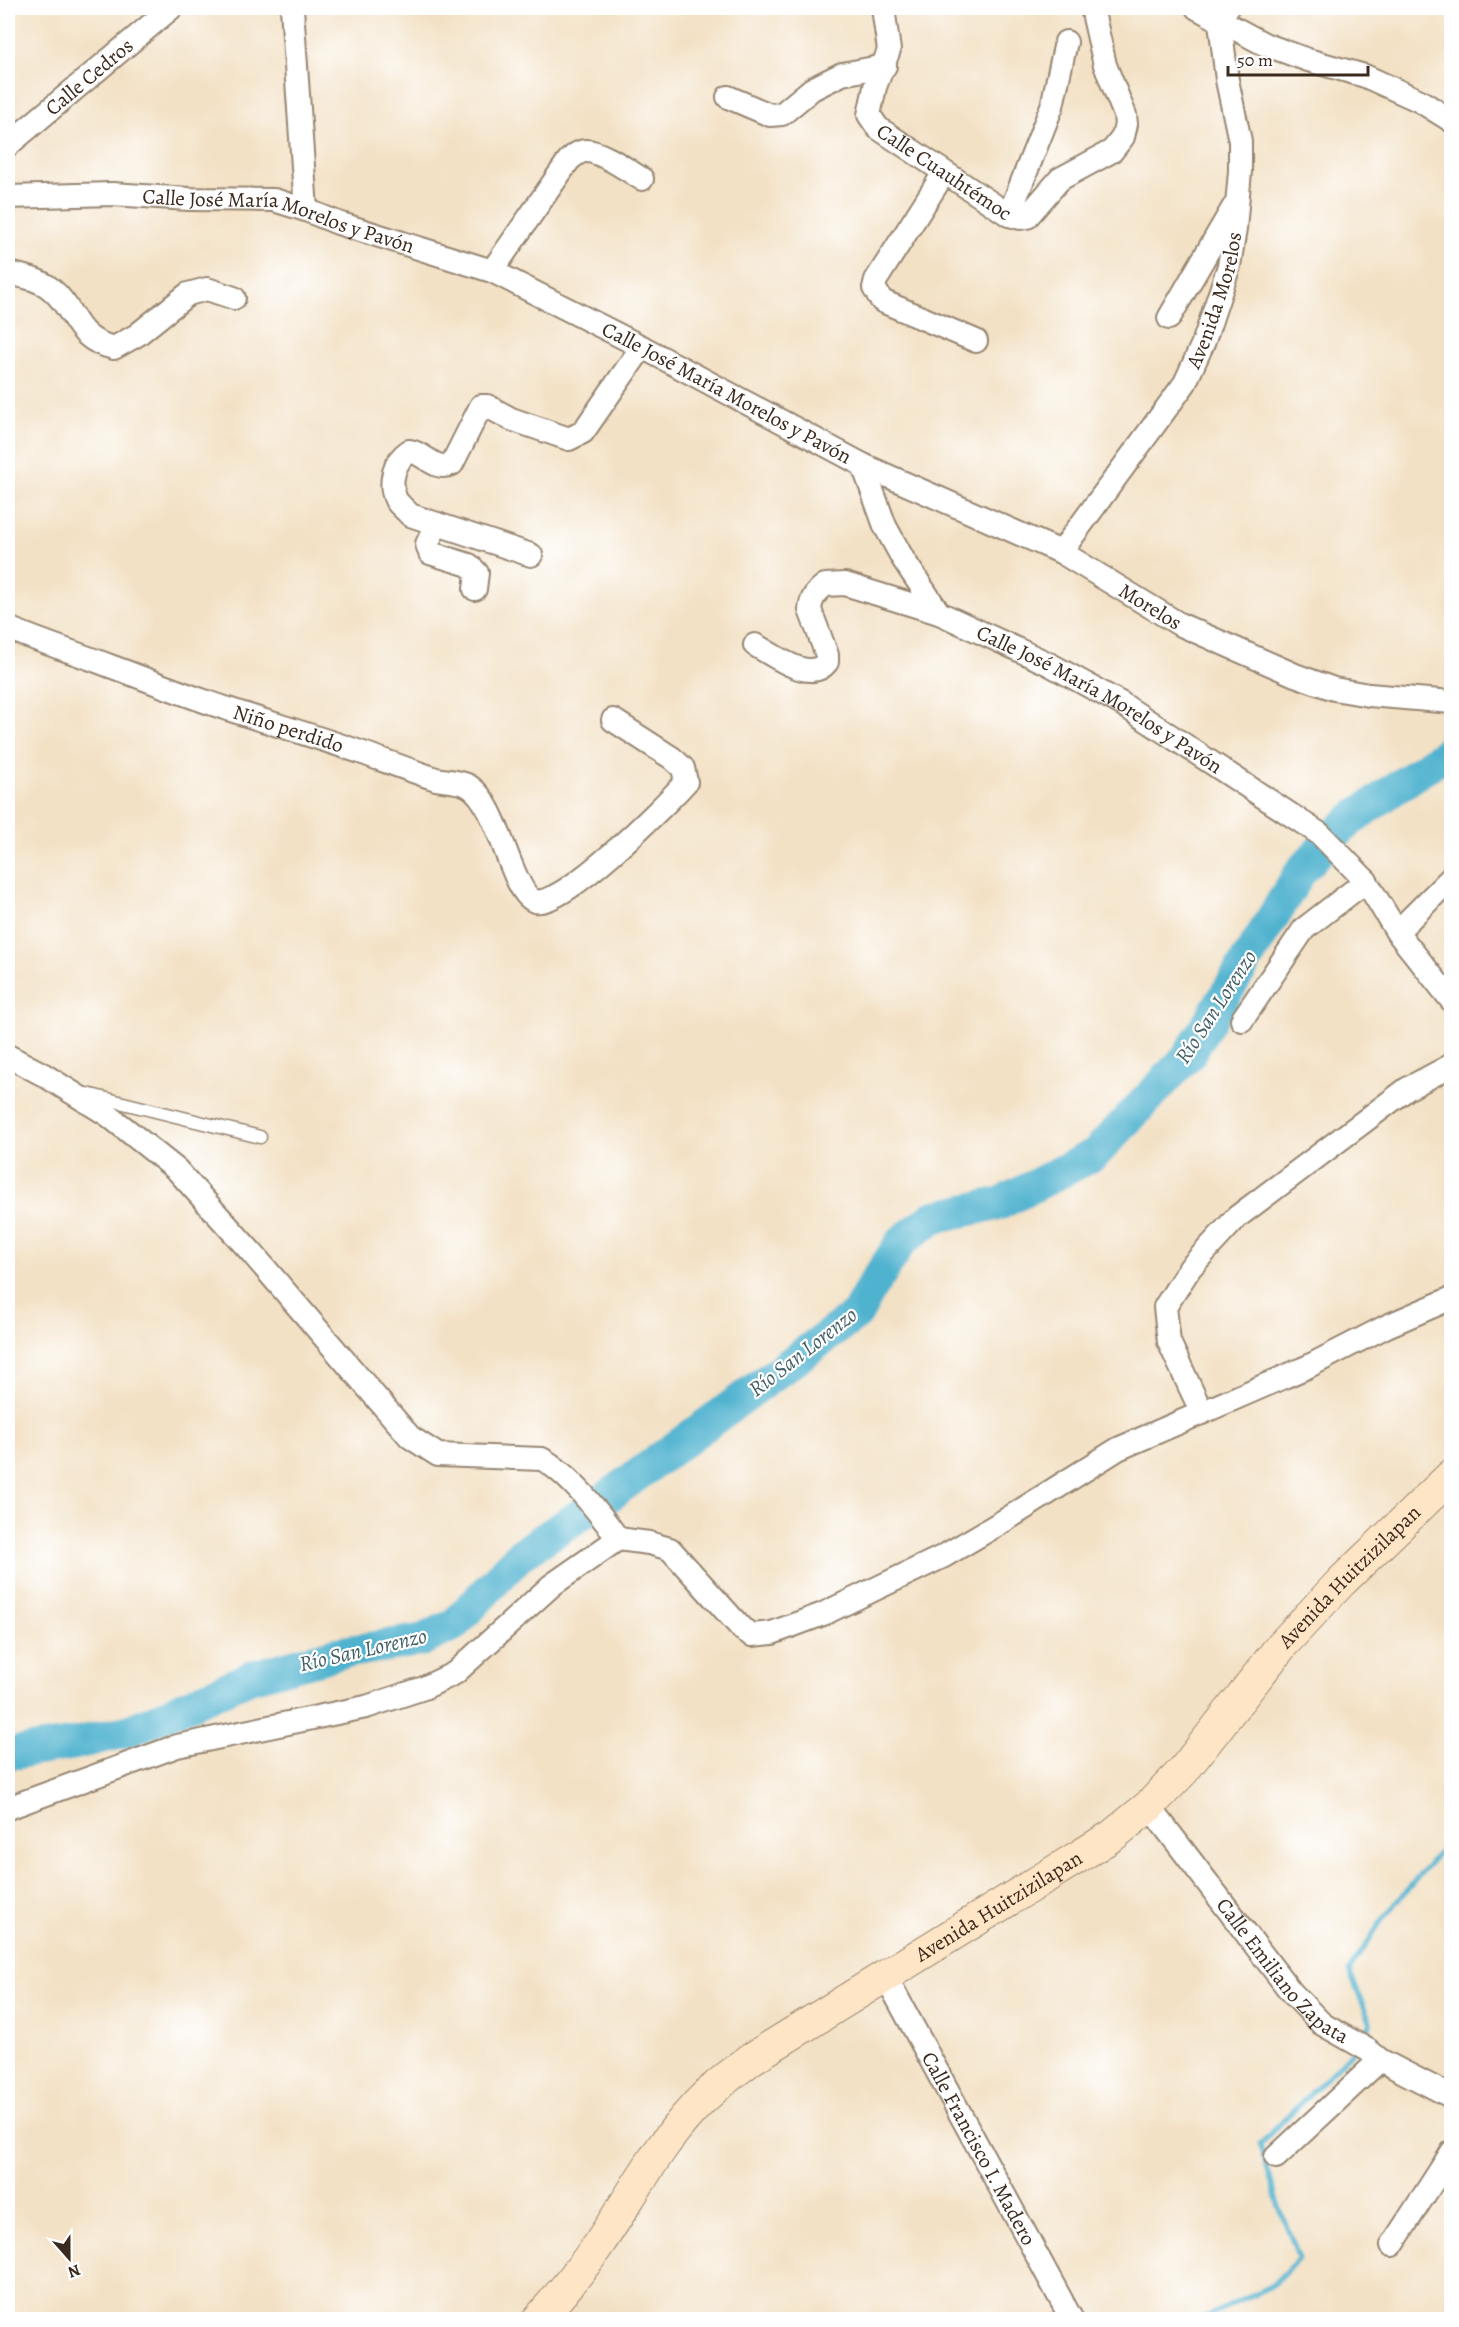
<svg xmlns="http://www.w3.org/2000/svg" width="1459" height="2327" font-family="Alegreya,serif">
	<rect width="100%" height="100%" fill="#fff"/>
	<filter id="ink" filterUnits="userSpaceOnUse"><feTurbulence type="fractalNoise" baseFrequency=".0167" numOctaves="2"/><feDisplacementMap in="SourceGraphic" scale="12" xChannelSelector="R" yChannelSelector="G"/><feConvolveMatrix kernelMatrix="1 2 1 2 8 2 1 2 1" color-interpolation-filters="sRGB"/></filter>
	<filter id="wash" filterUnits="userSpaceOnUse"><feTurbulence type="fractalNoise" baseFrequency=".008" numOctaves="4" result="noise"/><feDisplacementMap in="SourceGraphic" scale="24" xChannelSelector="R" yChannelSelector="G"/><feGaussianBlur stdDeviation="1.35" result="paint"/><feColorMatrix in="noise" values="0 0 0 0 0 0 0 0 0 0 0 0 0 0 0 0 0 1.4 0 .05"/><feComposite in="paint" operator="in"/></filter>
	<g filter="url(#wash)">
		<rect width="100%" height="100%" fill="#f3e1c5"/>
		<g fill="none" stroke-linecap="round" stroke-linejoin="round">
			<g stroke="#50b2cf" stroke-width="5">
				<path d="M1361 2039 1371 2024 1349 1971 1382 1920 1452 1836"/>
				<path d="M1199 2320 1271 2286 1299 2258 1278 2204 1260 2144 1355 2049"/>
			</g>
			<path stroke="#50b2cf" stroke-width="33" d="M8 1754 73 1744 129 1731 251 1677 339 1653 422 1640 454 1625 521 1554 606 1498 857 1314 871 1288 902 1241 934 1217 1001 1203 1095 1154 1188 1056 1301 871 1331 838 1353 818 1452 749"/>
		</g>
	</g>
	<g filter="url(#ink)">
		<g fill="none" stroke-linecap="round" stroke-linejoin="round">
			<g stroke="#978672" stroke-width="15">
				<path id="lane" d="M87 1094 260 1137"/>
			</g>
			<g stroke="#978672" stroke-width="26">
				<g id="street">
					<path d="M292 8 306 210"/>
					<path id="s1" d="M883 8 889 50 875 87 869 115 878 128 1009 215 1020 218 1027 217 1060 179 1112 151 1123 137 1126 124 1125 115 1105 65 1092 8"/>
					<path d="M1197 8 1264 44 1308 60 1365 76 1420 101 1452 121"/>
					<path d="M728 97 770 115 782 114 812 89 842 74 885 66"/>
					<path id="s2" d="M8 145 171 8"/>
					<path d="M944 173 876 280 874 288 882 301 976 341"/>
					<path id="s3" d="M8 197 112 194 189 199 274 200 306 210 338 223 492 271 642 347 863 465 885 526 903 559 939 613 1049 664 1122 704 1320 834 1366 881 1397 932 1452 1001"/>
					<path d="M1009 215 1052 106 1066 42"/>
					<path d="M492 271 569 160C574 156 579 151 586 151 601 151 629 171 642 179"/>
					<path d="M8 273C22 276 39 279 51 289 77 310 73 339 114 348L137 335 188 294 207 289 234 298"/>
					<path d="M1169 318 1233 208"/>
					<path id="s4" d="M863 465 1061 552 1179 624 1295 675 1334 689 1369 695 1452 702"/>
					<path d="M437 524 427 544 430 553 469 565 477 573 475 589"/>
					<path id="s5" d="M1061 552 1185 383 1204 341 1229 266 1235 229 1240 171V141L1227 80 1220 22 1227 8"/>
					<path d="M531 555 410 515C406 510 399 505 396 500 388 483 394 461 409 451 426 453 434 472 452 464L481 406H487L511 419 569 439 583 432 642 347"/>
					<path id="s6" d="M8 628C41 642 76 653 110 666 151 681 192 698 234 711 277 725 320 738 363 753 388 762 412 771 436 779 446 781 458 781 467 785 500 802 510 893 535 901 562 909 666 804 686 782L683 768 672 758 613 720"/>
					<path d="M755 645C774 655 810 684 827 662V655L810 610C811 598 816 592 825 585L845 584 939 613"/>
					<path d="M1397 932 1452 877"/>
					<path d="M1242 1020 1304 929 1366 881"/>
					<path d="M8 1056 44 1075 108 1115 177 1170 252 1253 410 1437 438 1455 542 1459C569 1474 600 1513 618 1539L552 1585 455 1673 424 1688 366 1707 177 1746 8 1808"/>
					<path d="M1202 1413 1169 1342 1165 1307 1190 1268 1237 1217 1407 1089 1452 1065"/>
					<path d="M618 1539 649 1543 670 1549 742 1629 752 1635 772 1633 823 1614 944 1556 1007 1519 1118 1449 1307 1367 1387 1326 1452 1298"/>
					<path id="s7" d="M1149 1806 1291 1992 1322 2024 1368 2050 1380 2060 1452 2097"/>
					<path id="s8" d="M886 1977 1072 2320"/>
					<path d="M1276 2157 1380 2060"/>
					<path d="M1392 2245 1452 2152"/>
				</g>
			</g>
			<g stroke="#978672" stroke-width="34">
				<g id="secondary">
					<path id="s9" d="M538 2320C559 2296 580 2272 598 2245 629 2201 655 2150 692 2110 709 2091 730 2075 751 2059L1112 1836 1149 1806 1183 1771 1282 1645 1341 1582 1452 1475"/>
				</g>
			</g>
			<use href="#lane" stroke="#fff" stroke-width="12"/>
			<use href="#street" stroke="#fff" stroke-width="22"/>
			<use href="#secondary" stroke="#fde5c5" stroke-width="32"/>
		</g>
	</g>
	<g text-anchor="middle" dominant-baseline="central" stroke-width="4.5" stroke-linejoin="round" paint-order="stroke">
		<g font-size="21" fill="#3b2a1e" stroke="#fff">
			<text stroke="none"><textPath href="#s2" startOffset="106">Calle Cedros</textPath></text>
			<text stroke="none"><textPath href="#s1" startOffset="206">Calle Cuauhtémoc</textPath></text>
			<text stroke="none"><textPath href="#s3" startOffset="274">Calle José María Morelos y Pavón</textPath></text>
			<text stroke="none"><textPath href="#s5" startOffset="298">Avenida Morelos</textPath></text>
			<text stroke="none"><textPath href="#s3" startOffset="760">Calle José María Morelos y Pavón</textPath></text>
			<text stroke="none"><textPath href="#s4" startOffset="321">Morelos</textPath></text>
			<text stroke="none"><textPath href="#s3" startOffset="1264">Calle José María Morelos y Pavón</textPath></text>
			<text stroke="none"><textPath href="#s6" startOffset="298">Niño perdido</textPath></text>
			<text stroke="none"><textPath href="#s9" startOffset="1116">Avenida Huitzizilapan</textPath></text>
			<text stroke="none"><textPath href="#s9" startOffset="630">Avenida Huitzizilapan</textPath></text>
			<text stroke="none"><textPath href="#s7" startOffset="213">Calle Emiliano Zapata</textPath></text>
			<text stroke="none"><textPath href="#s8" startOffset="195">Calle Francisco I. Madero</textPath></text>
		</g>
		<g font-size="22" font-style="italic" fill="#436065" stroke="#fff">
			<text transform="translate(1216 1007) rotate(-57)">Río San Lorenzo</text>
			<text transform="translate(803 1352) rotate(-38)">Río San Lorenzo</text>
			<text transform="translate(363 1650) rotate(-13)">Río San Lorenzo</text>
		</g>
	</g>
	<rect width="1459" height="2327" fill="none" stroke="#fff" stroke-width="30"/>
	<g transform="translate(69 2258) rotate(159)" stroke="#ffffff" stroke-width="4.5" paint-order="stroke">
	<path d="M0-4.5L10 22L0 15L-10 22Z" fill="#3b2a1e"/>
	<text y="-9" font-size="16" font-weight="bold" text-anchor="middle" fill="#3b2a1e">N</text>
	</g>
	<path d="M1228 66v9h140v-9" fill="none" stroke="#3b2a1e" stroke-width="3"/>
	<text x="1237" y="66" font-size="18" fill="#3b2a1e" stroke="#ffffff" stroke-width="4.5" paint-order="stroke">50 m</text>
</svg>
